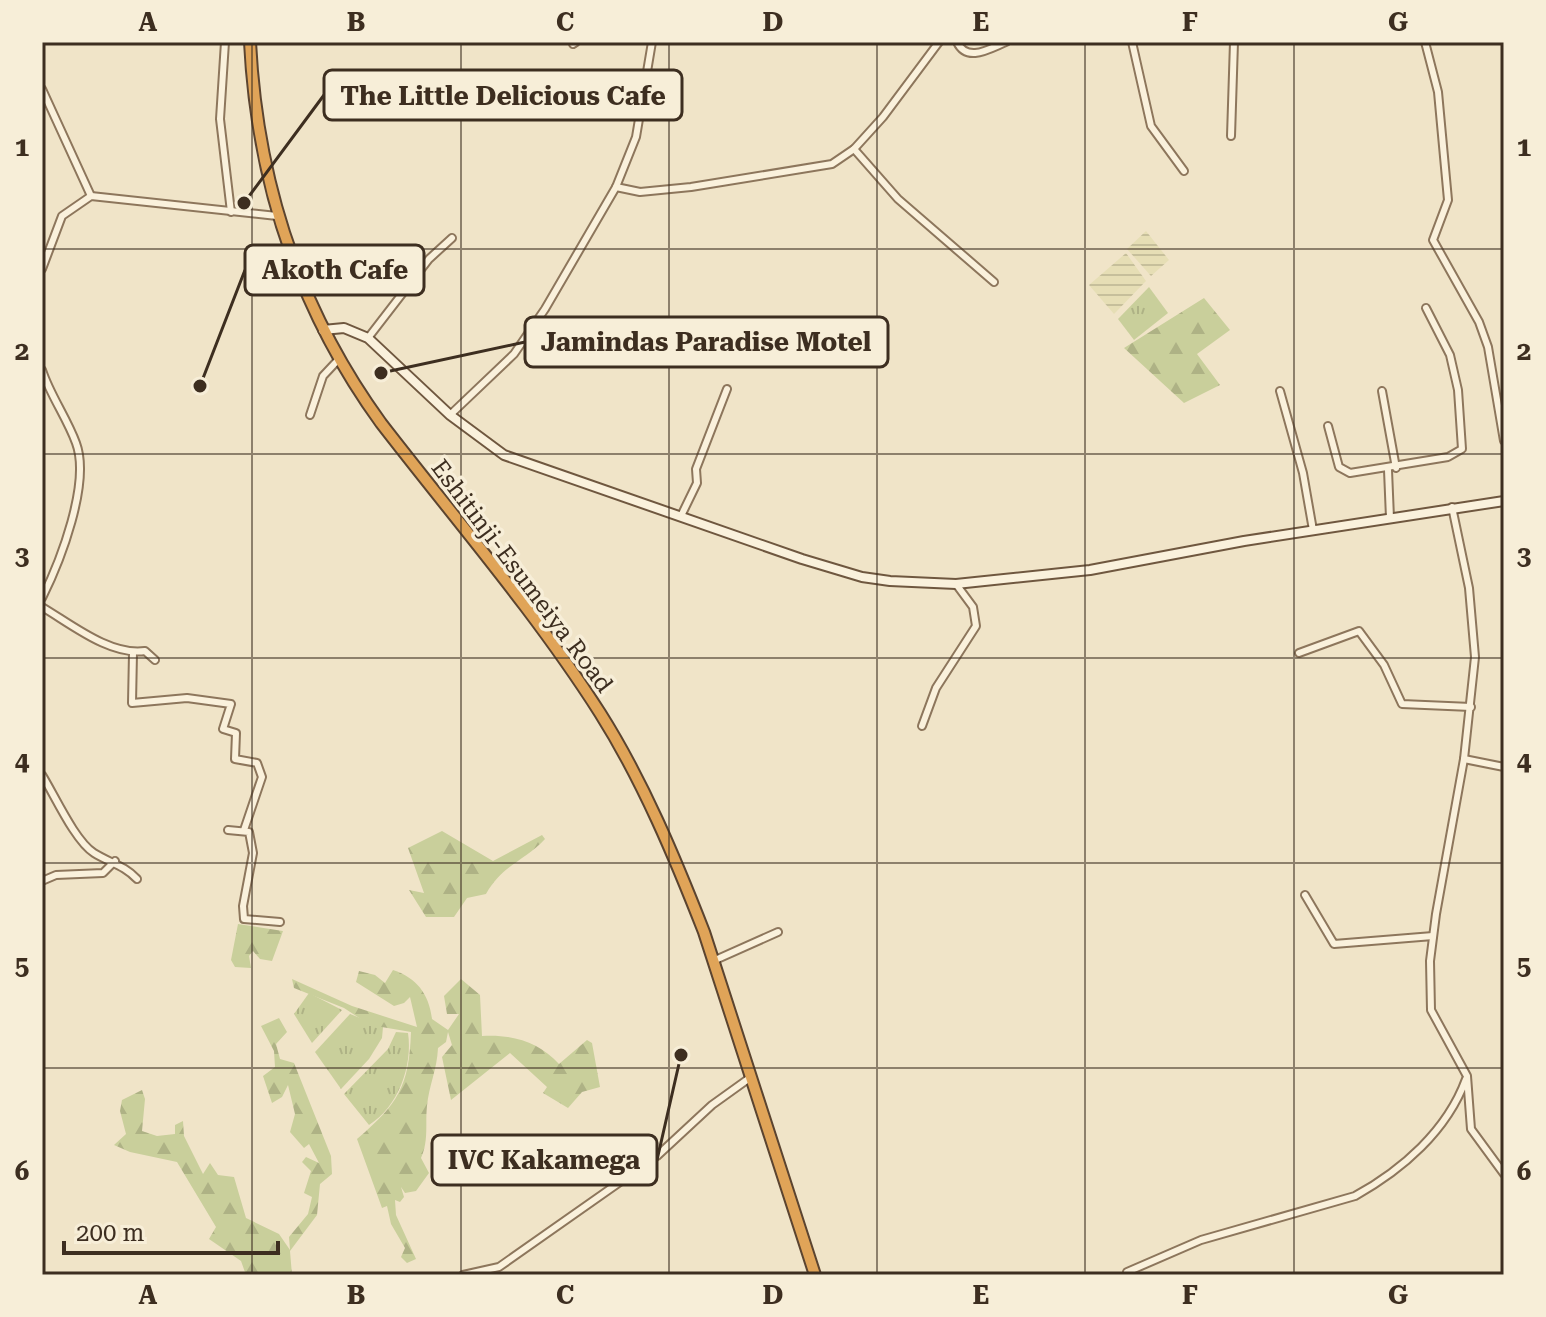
<svg xmlns="http://www.w3.org/2000/svg" width="1546" height="1317" font-family="'Roboto Serif',serif">
	<defs>
		<pattern id="farmland-rules" width="6" height="5" patternUnits="userSpaceOnUse" patternTransform="scale(2)"><rect width="6" height="5" fill="#e6deb5"/><path d="M0 2.5h6" fill="none" stroke="#c6bf9b"/></pattern>
		<pattern id="grass-tufts" width="24" height="20" patternUnits="userSpaceOnUse" patternTransform="scale(2)"><rect width="24" height="20" fill="#c9cf9b"/><path d="M3 7l-1-3M5 7V3M7 7l1-3M15 17l-1-3M17 17v-4M19 17l1-3" fill="none" stroke="#aeb285"/></pattern>
		<pattern id="forest-firs" width="22" height="20" patternUnits="userSpaceOnUse" patternTransform="scale(2)"><rect width="22" height="20" fill="#c9cf9b"/><path d="M5 1l3.5 6h-7zM16 11l3.5 6h-7z" fill="#aeb285"/></pattern>
	</defs>
	<rect width="100%" height="100%" fill="#f0e4c8"/>
	<g fill="url(#farmland-rules)">
		<path d="M1146 231 1169 260 1151 276 1127 249Z"/>
		<path d="M1126 253 1146 281 1114 314 1089 285Z"/>
	</g>
	<g fill="url(#grass-tufts)">
		<path d="M1149 287 1168 313 1134 340 1118 319Z"/>
		<path d="M309 993 342 1010 312 1043 294 1014Z"/>
		<path d="M350 1014 383 1027 382 1038 369 1059 341 1089 315 1052Z"/>
		<path d="M396 1032 408 1033C413 1066 398 1107 369 1125L344 1094 388 1049Z"/>
	</g>
	<g fill="url(#forest-firs)">
		<path d="M1204 298 1230 330 1197 354 1220 385 1184 403 1124 348Z"/>
		<path d="M442 831 493 861 542 835 545 839C526 860 502 865 486 894L467 898 454 917H426L409 890 424 893 408 848Z"/>
		<path d="M238 924 283 931 272 961 260 959 253 951 249 956 251 968 235 967 231 960Z"/>
		<path d="M393 970C417 978 429 994 432 1019L448 1030 459 1014H447L444 996 461 979 480 995 482 1036C512 1034 539 1042 559 1064L587 1040 592 1043 600 1087 582 1092 568 1108 543 1093 547 1087 510 1053 451 1100 442 1057 452 1045 448 1032 446 1042 438 1048C437 1070 429 1085 427 1106 425 1124 429 1140 421 1158L429 1173 416 1191 405 1193 401 1187 404 1197 400 1202 395 1200 396 1215 416 1259 407 1263 401 1257 405 1248 391 1224 387 1206 382 1208 357 1139C398 1104 409 1087 411 1032L370 1025 344 1008 294 988 292 979 352 1006 417 1027 410 997 404 1003 394 1006 356 982 359 971 375 975 385 983Z"/>
		<path d="M279 1018 287 1032 276 1044 280 1059 294 1063 331 1156 332 1174 320 1184 317 1215 290 1251 292 1275H246L241 1261 209 1239 216 1227 177 1162 130 1152 114 1145 126 1134 120 1111 122 1100 142 1090 145 1099 142 1131 157 1136 175 1134V1125L183 1121 184 1136 203 1174 210 1163 218 1175 234 1177 246 1218 279 1234 290 1250 289 1237 308 1214 312 1197 304 1193 311 1171 302 1162 306 1157 319 1163 309 1144 304 1148 290 1132 295 1114 288 1085 282 1097 272 1103 263 1076 275 1067 274 1051 261 1026Z"/>
	</g>
	<g fill="none" stroke-linecap="round" stroke-linejoin="round">
		<g stroke="#8d765c" stroke-width="10">
			<g id="street">
				<path d="M225 42 220 119 231 212"/>
				<path d="M957 42C967 63 989 49 1006 42"/>
				<path d="M1132 42 1151 126 1184 171"/>
				<path d="M1425 42 1438 92 1448 200 1433 240 1479 322 1488 347 1504 441"/>
				<path d="M573 44 576 42"/>
				<path d="M42 89 91 196"/>
				<path d="M1231 136 1234 42"/>
				<path d="M854 149 898 199 994 282"/>
				<path d="M616 187 640 192 691 187 832 164 854 149 883 117 939 42"/>
				<path d="M42 269 62 216 91 196 277 216"/>
				<path d="M368 338 429 259 452 238"/>
				<path d="M42 370C50 395 67 418 76 443 91 483 60 562 42 598"/>
				<path d="M1280 391 1303 473 1313 530"/>
				<path d="M1382 391 1396 468"/>
				<path d="M310 415 323 376 338 360"/>
				<path d="M450 415 514 354 545 309 616 187 636 137 652 42"/>
				<path d="M1328 426 1339 467 1350 473 1448 457 1462 449 1458 390 1450 355 1426 308"/>
				<path d="M1388 470 1390 518"/>
				<path d="M1452 507 1469 588 1475 657 1464 759 1436 914 1430 961 1431 1010 1467 1076 1471 1129 1504 1174"/>
				<path d="M681 516 697 483 696 469 727 389"/>
				<path d="M42 607C71 624 110 656 145 651L155 660"/>
				<path d="M133 653 132 703 187 698 231 704 223 729 236 733 235 759 257 763 262 777 244 830"/>
				<path d="M1299 653 1359 631 1384 665 1402 704 1471 707"/>
				<path d="M922 726 936 688 976 626 973 607 956 584"/>
				<path d="M1464 759 1504 767"/>
				<path d="M42 775C55 796 75 841 94 853 110 863 124 865 137 879"/>
				<path d="M228 830 249 832 253 853 243 906 244 919 280 922"/>
				<path d="M42 881 56 875 103 873 115 861"/>
				<path d="M1305 895 1334 944 1433 936"/>
				<path d="M713 961 778 932"/>
				<path d="M1127 1272 1201 1240 1355 1196C1402 1170 1447 1131 1466 1079"/>
				<path d="M463 1275 499 1267 657 1156 712 1105 751 1077"/>
			</g>
		</g>
		<g stroke="#6f573f" stroke-width="12">
			<path id="secondary" d="M323 330 344 328 368 338 450 415 504 455 802 559 862 577 890 581 956 584 1090 570 1244 541 1504 501"/>
		</g>
		<g stroke="#5b4430" stroke-width="14">
			<path id="highway" d="M250 42C257 181 299 310 381 423 455 519 535 611 600 713 643 781 675 858 704 932L815 1275"/>
		</g>
		<use href="#street" stroke="#faf1dc" stroke-width="6"/>
		<use href="#secondary" stroke="#faf1dc" stroke-width="8"/>
		<use href="#highway" stroke="#e0a458" stroke-width="10"/>
	</g>
	<path fill="none" stroke="#3d2e20" stroke-width="2" stroke-opacity="0.55" d="M252 42V1275M461 42V1275M669 42V1275M877 42V1275M1085 42V1275M1294 42V1275M42 249H1504M42 454H1504M42 658H1504M42 863H1504M42 1068H1504"/>
	<g text-anchor="middle" dominant-baseline="central" stroke-width="7" stroke-linejoin="round" paint-order="stroke">
		<g font-size="24" fill="#3d2e20" stroke="#f7eed8">
			<text transform="translate(522 576) rotate(53)">Eshitinji-Esumeiya Road</text>
		</g>
	</g>
	<path fill="none" stroke="#3d2e20" stroke-width="3" d="M244 203L324 95M200 386L245 270M381 373L525 342M681 1055L657 1160"/>
	<g fill="#3d2e20" stroke="#f7eed8" stroke-width="3">
		<circle cx="244" cy="203" r="8"/>
		<circle cx="200" cy="386" r="8"/>
		<circle cx="381" cy="373" r="8"/>
		<circle cx="681" cy="1055" r="8"/>
	</g>
	<g fill="#f7eed8" stroke="#3d2e20" stroke-width="3">
		<rect x="324" y="70" width="358" height="50" rx="8"/>
		<rect x="245" y="245" width="179" height="50" rx="8"/>
		<rect x="525" y="317" width="363" height="50" rx="8"/>
		<rect x="432" y="1135" width="225" height="50" rx="8"/>
	</g>
	<g font-size="26" text-anchor="middle" font-weight="bold" fill="#3d2e20">
		<text x="503" y="105">The Little Delicious Cafe</text>
		<text x="335" y="279">Akoth Cafe</text>
		<text x="706" y="351">Jamindas Paradise Motel</text>
		<text x="544" y="1169">IVC Kakamega</text>
	</g>
	<rect width="1546" height="1317" fill="none" stroke="#f7eed8" stroke-width="88"/>
	<path d="M64 1241v12h214v-12" fill="none" stroke="#3d2e20" stroke-width="4"/>
	<text x="76" y="1241" font-size="24" fill="#3d2e20" stroke="#f7eed8" stroke-width="6" paint-order="stroke">200 m</text>
	<rect x="44" y="44" width="1458" height="1229" fill="none" stroke="#3d2e20" stroke-width="3"/>
	<g font-size="26" text-anchor="middle" font-weight="bold" fill="#3d2e20">
		<text x="148" y="31">A</text>
		<text x="356" y="31">B</text>
		<text x="565" y="31">C</text>
		<text x="773" y="31">D</text>
		<text x="981" y="31">E</text>
		<text x="1190" y="31">F</text>
		<text x="1398" y="31">G</text>
		<text x="22" y="156">1</text>
		<text x="1524" y="156">1</text>
		<text x="22" y="360">2</text>
		<text x="1524" y="360">2</text>
		<text x="22" y="565">3</text>
		<text x="1524" y="565">3</text>
		<text x="22" y="770">4</text>
		<text x="1524" y="770">4</text>
		<text x="22" y="975">5</text>
		<text x="1524" y="975">5</text>
		<text x="22" y="1180">6</text>
		<text x="1524" y="1180">6</text>
		<text x="148" y="1304">A</text>
		<text x="356" y="1304">B</text>
		<text x="565" y="1304">C</text>
		<text x="773" y="1304">D</text>
		<text x="981" y="1304">E</text>
		<text x="1190" y="1304">F</text>
		<text x="1398" y="1304">G</text>
	</g>
</svg>
